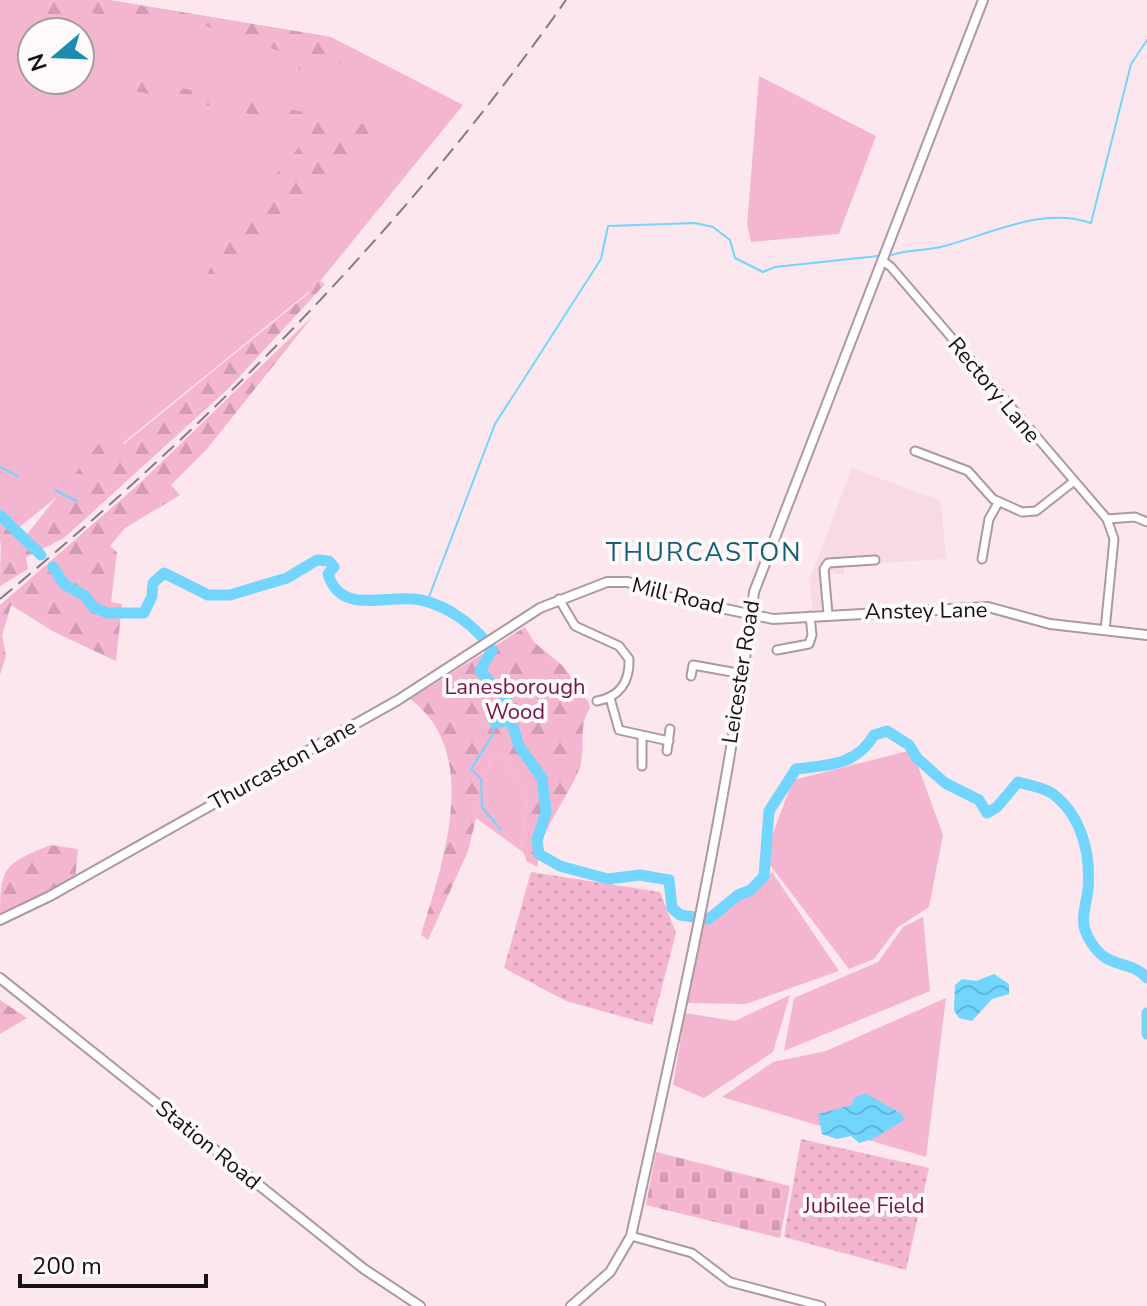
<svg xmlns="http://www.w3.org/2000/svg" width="1147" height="1306" font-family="'Nunito Sans',sans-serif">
	<defs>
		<pattern id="forest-firs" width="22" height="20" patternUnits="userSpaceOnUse" patternTransform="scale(2)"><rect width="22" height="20" fill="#f4b5d0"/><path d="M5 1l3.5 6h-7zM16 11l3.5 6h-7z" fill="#d19bb2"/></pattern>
		<pattern id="cemetery-stones" width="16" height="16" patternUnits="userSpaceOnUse" patternTransform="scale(2)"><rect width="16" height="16" fill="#f4b5d0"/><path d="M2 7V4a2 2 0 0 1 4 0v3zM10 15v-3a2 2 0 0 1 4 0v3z" fill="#d19bb2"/></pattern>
		<pattern id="park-dots" width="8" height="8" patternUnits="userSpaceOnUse" patternTransform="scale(2)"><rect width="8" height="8" fill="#f4b5d0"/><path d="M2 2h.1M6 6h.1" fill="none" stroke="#d19bb2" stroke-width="1.8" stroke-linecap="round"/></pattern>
		<pattern id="water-waves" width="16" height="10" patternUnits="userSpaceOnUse" patternTransform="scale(2)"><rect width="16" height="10" fill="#71d5fd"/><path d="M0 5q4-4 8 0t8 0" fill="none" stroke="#61b6d8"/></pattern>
	</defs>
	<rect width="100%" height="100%" fill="#fce7ef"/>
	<path fill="#f7dae5" d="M852 468 941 501 946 559 844 565V574L828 573 831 608 813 610 809 581Z"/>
	<g fill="#f4b5d0" fill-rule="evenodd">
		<path d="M0 0H109L331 37 463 105 317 285 0 543ZM32 32H80V80H32Z"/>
		<path d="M759 76 876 136 839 234 751 242 747 225Z"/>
		<path d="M912 750 943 835 929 907 898 927 874 959 849 969 764 857 793 780Z"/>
		<path d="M492 753 503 756 527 797 521 845 524 853 476 818Z"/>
		<path d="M772 872 839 971 746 1004 687 1003 702 926Z"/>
		<path d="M923 917 930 991 784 1051 794 998 878 962 903 927Z"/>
		<path d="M790 995 773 1052 704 1098 673 1085 685 1013 735 1021Z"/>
		<path d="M946 998 926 1157 722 1097 773 1062 826 1051Z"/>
	</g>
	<g fill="url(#forest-firs)">
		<path d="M31 0H109L331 37 345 45 344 60C332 72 315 76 299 70L297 57 203 25 97 14 75 6 64 11 59 28 64 32H34L39 8Z"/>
		<path d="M80 68 389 129 379 146 316 189 256 256 185 317 231 228 300 146 305 125 80 80Z"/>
		<path d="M318 280 325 284 228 389 164 447 64 538 26 557 28 569 0 586 1 533 10 526 24 538 110 430 124 444 309 293 312 282Z"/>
		<path d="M313 316 207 449 171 485 180 495 125 528 110 546 117 552 111 602 122 604 116 661 54 632 11 605 2 636 6 656 0 675V605L140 483Z"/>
		<path d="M525 627 534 642 564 667 589 703 590 708C577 728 587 748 579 769 567 801 536 834 538 867L527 862 521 845 527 797 503 756 492 753 468 851 428 940 421 935C442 864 483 753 410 699Z"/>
		<path d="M51 845 78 849 75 879 0 920C0 868 2 864 51 845Z"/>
		<path d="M0 1000 27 1018 0 1034Z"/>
	</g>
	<path fill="url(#cemetery-stones)" d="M656 1152 790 1186 780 1238 646 1205Z"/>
	<g fill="url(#park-dots)">
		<path d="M531 872 660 892 676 933 652 1025 566 1001 504 968Z"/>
		<path d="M801 1139 929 1168 906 1270 784 1237Z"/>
	</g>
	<g fill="url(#water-waves)">
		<path d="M994 974 1009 984V994L992 999 972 1021 959 1018 954 1010 955 985 962 979 976 981Z"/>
		<path d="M865 1093 902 1114 904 1120 873 1139 859 1143 851 1136 837 1139 822 1134 818 1114 852 1105 854 1098Z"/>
	</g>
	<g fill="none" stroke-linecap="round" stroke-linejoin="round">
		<g stroke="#71d5fd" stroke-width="2">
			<path d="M892 255C908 249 924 251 941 247 989 235 1040 206 1091 223L1131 64 1147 40"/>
			<path d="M0 467 18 476"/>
			<path d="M55 490 77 501"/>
			<path d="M427 602 495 424 601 259 608 226 695 223 713 227 730 240 735 258 763 272 775 267 878 256"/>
			<path d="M494 721 492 736 471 769 481 779 482 807 501 830"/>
		</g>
		<g stroke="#71d5fd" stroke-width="11">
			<path d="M0 515 41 555"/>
			<path d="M53 567 64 584 85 596 93 607 107 613H144L152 596 153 583 164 573 208 595H230L287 578 317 560 329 561 334 567 328 574C341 617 388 593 421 600 449 606 477 627 492 650L480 671 507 701 506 706 493 712 492 718 496 723 511 720 519 746 542 778 546 812 537 840 539 854 560 866 608 879 640 875 669 880 672 908 680 915 709 919 738 895 751 890 764 876 769 811 796 769C828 765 856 766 874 735L887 731 909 745 917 758 945 783 979 800 987 813 997 807 1018 782C1028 785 1044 787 1053 794 1082 816 1091 855 1088 889 1086 907 1079 920 1088 937 1107 973 1128 957 1147 978"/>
			<path d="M1147 1013V1034"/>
		</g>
		<g stroke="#ad99a1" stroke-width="11">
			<g id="minor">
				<path d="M883 261 891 267 1107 519 1114 539 1105 630"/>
				<path d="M915 451 968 471 993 499 1022 512 1036 511 1073 482"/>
				<path d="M1107 519 1135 517 1147 522"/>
				<path d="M982 559 989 519 998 503"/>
				<path d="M559 599 575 626 619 646 629 659C630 682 619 697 597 701"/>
				<path d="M828 614 824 569 828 563 875 560"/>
				<path d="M777 650 809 644 812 635 810 616"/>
				<path d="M691 676 693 665 743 674"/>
				<path d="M610 698 619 730 669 741"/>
				<path d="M642 737V766"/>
				<path d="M667 751 670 729"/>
				<path d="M631 1236 692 1253 730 1282 821 1306"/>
			</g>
		</g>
		<g stroke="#ad99a1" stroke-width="12">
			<g id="tertiary">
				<path d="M0 920 50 896 398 700 540 608 607 582H628L664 596 773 619 988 607 1050 624 1147 635"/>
				<path d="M0 978 364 1269 420 1306"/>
				<path d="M571 1306 610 1272 631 1236C678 1024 727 808 754 592L983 0"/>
			</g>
		</g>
		<use href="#minor" stroke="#fff" stroke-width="7"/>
		<use href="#tertiary" stroke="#fff" stroke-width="8"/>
		<path stroke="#887a80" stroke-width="2" stroke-dasharray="16 8" stroke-linecap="butt" d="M0 599C212 423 407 226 566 0"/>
	</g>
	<g text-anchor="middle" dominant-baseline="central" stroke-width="8" stroke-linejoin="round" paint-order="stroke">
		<g font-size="22" fill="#191215" stroke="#fef9fb">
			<text transform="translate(994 390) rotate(50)">Rectory Lane</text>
			<text transform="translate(678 596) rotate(14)">Mill Road</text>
			<text transform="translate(926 611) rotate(-1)">Anstey Lane</text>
			<text transform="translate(741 672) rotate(-81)">Leicester Road</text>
			<text transform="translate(283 765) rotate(-29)">Thurcaston Lane</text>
			<text transform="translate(208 1145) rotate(39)">Station Road</text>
		</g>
		<g font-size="22" fill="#75154c" stroke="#fef9fb">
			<text x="515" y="687">Lanesborough<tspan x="515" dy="25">Wood</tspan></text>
			<text x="864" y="1206">Jubilee Field</text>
		</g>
		<g font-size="26" letter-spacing="2" fill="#145f78" stroke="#fef9fb">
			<text x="704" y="552">THURCASTON</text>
		</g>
	</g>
	<g transform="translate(56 56) rotate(251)"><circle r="38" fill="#fef9fb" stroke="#a29d9f" stroke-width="2"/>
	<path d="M0-6L14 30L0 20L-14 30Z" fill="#1c8cb1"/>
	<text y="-12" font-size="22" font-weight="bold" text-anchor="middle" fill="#191215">N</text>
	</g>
	<path d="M20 1274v12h186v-12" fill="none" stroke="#191215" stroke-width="4"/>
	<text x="32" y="1274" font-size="24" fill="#191215" stroke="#fef9fb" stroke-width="6" paint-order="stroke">200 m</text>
</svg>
